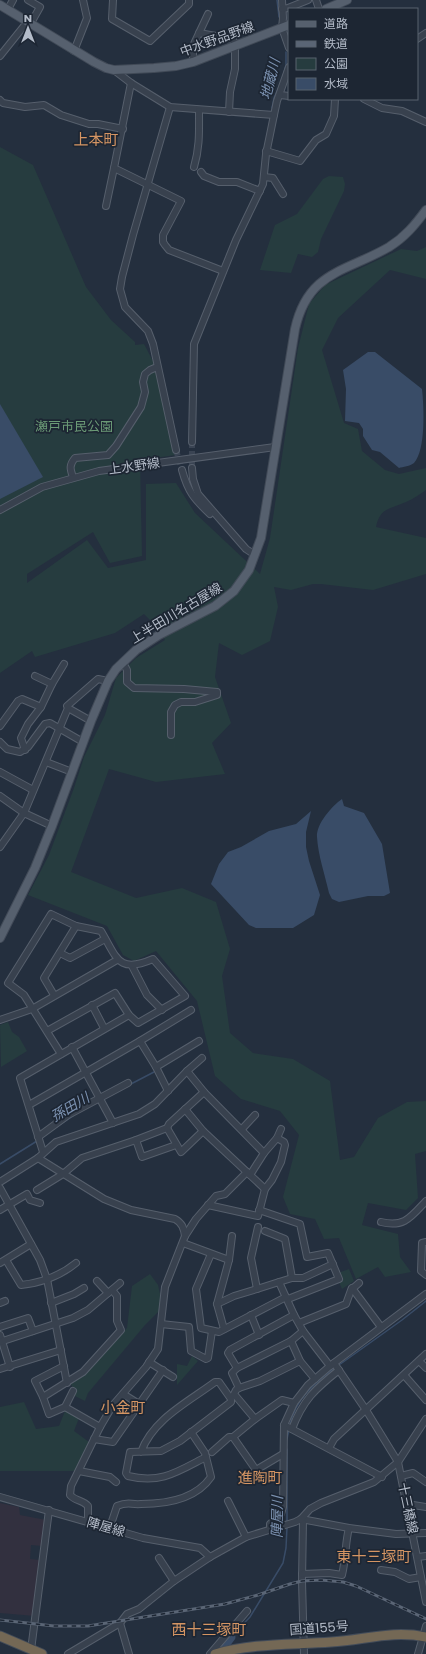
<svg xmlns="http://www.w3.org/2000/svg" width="426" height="1654" font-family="Poppins,'Noto Sans JP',sans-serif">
	<rect width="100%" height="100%" fill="#242f3e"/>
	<path fill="#32303f" d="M0 1503 19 1507 20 1515 46 1520 42 1546 31 1545 30 1559 40 1560 35 1616 0 1613Z"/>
	<g fill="#263c3f">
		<path d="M0 147 33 165 86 287 111 320 135 342V345L144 344 154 363 176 455 140 460 142 556 110 563 93 532 27 574V583L87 540 108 568 146 560V484L176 483 195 513 260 574 270 538 298 348 309 304 325 285 401 249 417 251 426 247V279L390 270 338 318 322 350 344 423 358 429 362 451 385 470 399 474 426 468V490C420 494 413 499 406 502 391 509 380 507 376 527L426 538V574L373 590 321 584H313L291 590 274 587 278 607 270 641 242 655 219 643 215 677 231 723 212 743 225 774 156 782 109 769 71 872 136 898 182 888 216 902 230 949 222 976 230 1033 253 1053 293 1059 330 1081 340 1160 354 1157 378 1118 407 1102 426 1101V1151L415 1154 418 1198 406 1210 368 1203 362 1225 398 1234 400 1257 411 1272 385 1277 378 1267 356 1279 339 1238 324 1239 315 1219 290 1214 283 1197 299 1135 280 1111 241 1099 215 1076 197 1001 156 951 134 961 123 955 107 926 28 895 49 855 74 788 84 757 105 715 116 678 136 658 165 640 156 626 144 614 115 633 35 657 32 651 0 673Z"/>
		<path d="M329 176 343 177 345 184 344 191 321 239 318 252 312 257 298 254 291 273 260 270 275 225 297 214 323 179Z"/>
		<path d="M8 1022 12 1032 19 1037 27 1051 1 1067 0 1025Z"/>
		<path d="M349 1269 354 1281 342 1289 338 1280V1273Z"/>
		<path d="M150 1274 158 1285 163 1307 145 1325 88 1393 85 1401 73 1395 67 1411 79 1418 74 1431 89 1442 77 1471H0V1407L24 1402 36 1429 59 1426 74 1389 70 1383 85 1373 127 1328 132 1286Z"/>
		<path d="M192 1356 198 1361 177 1385V1364L187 1366Z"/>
	</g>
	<g fill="#394c67">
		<path d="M368 352H375L422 389C424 407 426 450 414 463 410 466 403 467 399 468L380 452 372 450 363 436V429L359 423 345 421 346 389 343 370Z"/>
		<path d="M0 404 43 477 0 499Z"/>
		<path d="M342 799 344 806 364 813 382 844 390 893 384 896H368L339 902 332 899 329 893C325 875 318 855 317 837 316 824 332 806 342 799Z"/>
		<path d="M311 811 306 832V847L309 861 320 895 314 915 293 928H256L249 925 211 884 219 864 228 852 241 847 269 831 296 824Z"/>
	</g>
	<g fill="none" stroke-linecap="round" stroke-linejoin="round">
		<g stroke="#394c67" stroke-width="1.5">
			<path d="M277 0 279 17"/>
			<path d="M284 72 286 65V52"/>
			<path d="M272 108 274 98 279 87"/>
			<path d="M129 1085 154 1072"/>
			<path d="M55 1128 73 1116"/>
			<path d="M0 1164 37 1141"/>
			<path d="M339 1365 402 1320 426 1301"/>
			<path d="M290 1425C295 1399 315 1383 336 1367"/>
			<path d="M287 1439 289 1429"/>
			<path d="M287 1449V1523"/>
			<path d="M231 1637 250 1617 283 1563 286 1548 287 1527"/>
		</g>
		<path stroke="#394c67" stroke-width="9" d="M218 1654 231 1637"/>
		<g stroke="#3a4453" stroke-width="6" stroke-dasharray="6 3" stroke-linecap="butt">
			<path d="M192 442V468"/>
			<path d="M176 450 182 470"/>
		</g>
		<g stroke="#565f6c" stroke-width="8">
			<g id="minor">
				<path d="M28 0 40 7 31 23"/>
				<path d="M113 0 112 19 150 41 189 4V0"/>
				<path d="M282 0 283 18 282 28 289 48"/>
				<path d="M316 0 319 9"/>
				<path d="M8 9 13 0"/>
				<path d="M282 9 288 8 308 0"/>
				<path d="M199 33 233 39 235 47V69L230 92 229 112"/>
				<path d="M417 39 426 33"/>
				<path d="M74 51 87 18 83 0"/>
				<path d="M0 56 28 21"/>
				<path d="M193 62V46L208 14"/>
				<path d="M114 70 131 83 170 107 274 115"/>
				<path d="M131 83 114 168 181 201 163 235V242L165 245 169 250 223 271"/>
				<path d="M280 95 289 96"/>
				<path d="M364 99 382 108 402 111 426 122"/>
				<path d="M0 100 3 103 25 107 44 105 61 115 89 124H98L123 129"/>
				<path d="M170 107 133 235 122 277 120 289 125 307 148 331 153 344 176 450"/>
				<path d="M266 151 300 161 316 140 326 134 334 116 335 99"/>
				<path d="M194 167C200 147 199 130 199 111"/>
				<path d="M201 172 204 176 219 182H237L260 191"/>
				<path d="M264 177 273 178 283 194"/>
				<path d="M106 206 114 168"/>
				<path d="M192 442 194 344 236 240 263 184 266 154 274 115 277 101 289 67"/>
				<path d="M192 468 193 479 198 494 246 549 255 555"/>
				<path d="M182 470C188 492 194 499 210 514"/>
				<path d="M73 477C70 469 69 465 75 458L108 455 116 446 141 407 145 392 143 382 145 374 150 370 157 367"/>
				<path d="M0 510 42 487 99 471 275 447"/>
				<path d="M123 663 127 670V682L134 688 184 689 217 692V695L195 702H181L175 705 171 712V735"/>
				<path d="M35 676 52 684"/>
				<path d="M68 708 91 721"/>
				<path d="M0 726 18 701 22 699 41 707"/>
				<path d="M0 742 7 749 20 752 28 747 45 724 50 723 83 742"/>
				<path d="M25 750 21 738 28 724 41 707 52 684 64 664"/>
				<path d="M46 762 72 772"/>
				<path d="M0 772 33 790"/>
				<path d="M0 796 24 813 52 826"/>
				<path d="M0 847 24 813 68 708 67 706 98 679 108 681"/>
				<path d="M60 953 70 958 105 939"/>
				<path d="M132 966 147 995 162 1010"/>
				<path d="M54 995 44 978 76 926"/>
				<path d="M92 1005 104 1028"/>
				<path d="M0 1020 32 1009 117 960"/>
				<path d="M47 1031 115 993 129 1015 138 1023 185 996 153 959C118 974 117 958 101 931L76 926 51 914 8 983 24 995 61 1054"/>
				<path d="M140 1041 156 1067 168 1091"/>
				<path d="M72 1047 113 1123"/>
				<path d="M156 1067 199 1041"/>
				<path d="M187 1071 202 1058"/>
				<path d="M29 1105 140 1041 191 1010"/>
				<path d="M185 1109 203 1131 265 1189"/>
				<path d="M167 1128 181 1152 203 1131"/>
				<path d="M242 1129 255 1115"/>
				<path d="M38 1137 68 1115 128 1083"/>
				<path d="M277 1138 281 1129"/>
				<path d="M136 1140 142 1157 176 1145"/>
				<path d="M43 1152 20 1078 129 1015"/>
				<path d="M38 1158 104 1199 131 1210 175 1219C182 1223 184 1228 185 1236"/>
				<path d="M250 1175 264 1153"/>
				<path d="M0 1182 38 1158 56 1142 139 1114 155 1104 187 1071 204 1092 264 1153 277 1138 284 1142 285 1145 281 1162 272 1180 265 1189 258 1216 208 1205"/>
				<path d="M0 1188 40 1260 47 1279 67 1383"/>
				<path d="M37 1190 63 1174 82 1158 136 1140 167 1128 169 1124 204 1092"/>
				<path d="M0 1210 27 1194 30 1200 40 1203"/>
				<path d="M259 1210 300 1224 307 1257 328 1253 339 1279 288 1299"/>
				<path d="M381 1222C404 1228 411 1217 426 1201"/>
				<path d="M258 1227 251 1258 257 1289 279 1282 294 1315 303 1331 330 1366"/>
				<path d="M265 1231 285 1239 292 1278"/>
				<path d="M426 1242 422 1243 421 1271 426 1275"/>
				<path d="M183 1243 229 1260"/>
				<path d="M211 1254 196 1289 201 1328 219 1332 286 1297"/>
				<path d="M6 1260 21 1285C41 1283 61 1275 76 1263"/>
				<path d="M0 1263 31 1244"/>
				<path d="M97 1281 108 1293"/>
				<path d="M279 1282 292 1278H303L333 1264"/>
				<path d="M352 1288 381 1327"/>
				<path d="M0 1303 5 1301"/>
				<path d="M51 1303 74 1294 84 1288"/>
				<path d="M217 1304 234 1296 257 1289"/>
				<path d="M251 1315 259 1335"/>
				<path d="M299 1323 346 1304 351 1290 359 1283"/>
				<path d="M161 1324 189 1327 191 1351 206 1359 208 1358 212 1331"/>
				<path d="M0 1327 28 1318 33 1331"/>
				<path d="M224 1329 217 1304 229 1260 232 1236"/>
				<path d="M0 1335 10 1367"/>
				<path d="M291 1341 300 1361 315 1379"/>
				<path d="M0 1342 73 1318 88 1310 120 1283"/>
				<path d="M419 1361 426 1368"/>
				<path d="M149 1362 173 1377"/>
				<path d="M334 1363 366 1410 398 1462 426 1602"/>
				<path d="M237 1368 228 1353 230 1350 294 1315"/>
				<path d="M0 1369 61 1350"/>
				<path d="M404 1375 426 1400"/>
				<path d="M239 1388 260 1381 300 1361"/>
				<path d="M73 1391 65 1407 100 1427"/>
				<path d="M123 1394 139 1404"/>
				<path d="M43 1397 35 1381 64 1366"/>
				<path d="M294 1403 282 1400 255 1419 234 1394 236 1390 239 1388 232 1373 237 1368 291 1341 303 1331"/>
				<path d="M65 1407 49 1414 43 1397 83 1372 121 1330 117 1321V1296L112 1290"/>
				<path d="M284 1425 382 1477"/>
				<path d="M292 1429C303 1400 315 1389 339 1370"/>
				<path d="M233 1437 256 1470 283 1454"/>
				<path d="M94 1439 113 1442 163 1370"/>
				<path d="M329 1448 334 1439 426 1354"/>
				<path d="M141 1452C153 1419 188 1402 215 1382H219L231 1399V1402L180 1441 161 1451 130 1452 126 1473 128 1476C161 1484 177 1472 206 1457"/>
				<path d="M212 1452 229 1437H233L255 1419"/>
				<path d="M79 1471 110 1477 116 1482"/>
				<path d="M401 1476 413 1473 426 1482"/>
				<path d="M0 1497 143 1538 200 1548 210 1557"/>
				<path d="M228 1501 246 1537"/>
				<path d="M407 1504 426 1507"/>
				<path d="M301 1519 349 1528 396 1534 426 1533"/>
				<path d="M303 1520 302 1581 304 1654"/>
				<path d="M88 1521V1506C83 1500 75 1501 70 1495L71 1486 100 1427 113 1405 146 1367 158 1349 165 1287 185 1236 196 1219 216 1196 225 1194 247 1172"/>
				<path d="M110 1527 117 1506C129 1501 130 1505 141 1504 167 1504 196 1499 211 1477L205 1453 191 1432"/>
				<path d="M270 1530V1524L281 1514 283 1507 284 1425 294 1403 308 1385 330 1366 426 1294"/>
				<path d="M418 1557 426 1556"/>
				<path d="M159 1558 174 1581"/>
				<path d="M381 1570 395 1572 409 1579 421 1577"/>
				<path d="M302 1574 329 1573 342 1575C346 1559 345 1543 349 1528"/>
				<path d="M120 1623 129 1654"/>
				<path d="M31 1650 49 1510"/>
				<path d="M68 1654 120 1623 127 1614 139 1609 174 1581 210 1557 246 1537 295 1522 301 1519 310 1509 321 1503 374 1482 398 1462 426 1419"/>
				<path d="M210 1654 247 1611"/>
				<path d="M418 1654 426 1626"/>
			</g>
		</g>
		<g stroke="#414a57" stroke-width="10">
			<g id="major">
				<path d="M0 5 94 62 106 68 114 70 154 68 176 66 193 62 289 25"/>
				<path d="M326 9 347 0"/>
				<path d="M0 938 35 868 52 826 91 721 108 681 116 669 136 650 159 635 215 606 234 591 249 570 261 538 295 329C308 271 346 272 389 247 405 237 415 225 426 210"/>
			</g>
		</g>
		<g stroke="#434c59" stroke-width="11">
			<g id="highway">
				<path d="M0 1636 42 1654"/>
				<path d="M215 1654C253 1643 292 1645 331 1642 365 1640 392 1630 426 1637"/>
			</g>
		</g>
		<use href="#minor" stroke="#38414e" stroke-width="6"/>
		<use href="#major" stroke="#56606e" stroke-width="8"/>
		<use href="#highway" stroke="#746855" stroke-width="9"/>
		<g stroke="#5a6575" stroke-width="3">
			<path id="rail" d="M0 1620 54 1626H88L225 1604 258 1595 290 1584 302 1581 321 1580 343 1582 356 1586 426 1619"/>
		</g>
		<use href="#rail" stroke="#1d2633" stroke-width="1.5" stroke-dasharray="4.5" stroke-linecap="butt"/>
	</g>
	<g text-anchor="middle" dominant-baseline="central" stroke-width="3.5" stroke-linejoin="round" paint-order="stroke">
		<g font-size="13" fill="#b4bcc9" stroke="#1d2633">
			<text transform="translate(217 39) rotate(-20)">中水野品野線</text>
			<text transform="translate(134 466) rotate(-8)">上水野線</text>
			<text transform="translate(176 613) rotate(-31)">上半田川名古屋線</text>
			<text transform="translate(408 1508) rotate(78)">十三橋線</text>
			<text transform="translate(106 1527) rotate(16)">陣屋線</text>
			<text transform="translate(319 1628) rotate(-4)">国道155号</text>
		</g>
		<g font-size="13" fill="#6b9a76" stroke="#1d2633">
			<text x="74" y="426">瀬戸市民公園</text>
		</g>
		<g font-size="14" font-style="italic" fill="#7c92b1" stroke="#1d2633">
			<text transform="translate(270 79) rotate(-76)">地蔵川</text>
			<text transform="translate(70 1107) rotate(-31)">孫田川</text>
			<text transform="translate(277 1517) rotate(-89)">陣屋川</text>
		</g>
		<g font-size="15" fill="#d59563" stroke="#1d2633">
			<text x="96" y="139">上本町</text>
			<text x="123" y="1407">小金町</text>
			<text x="260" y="1477">進陶町</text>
			<text x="374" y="1556">東十三塚町</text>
			<text x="209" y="1629">西十三塚町</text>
		</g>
	</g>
	<rect x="288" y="8" width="130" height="92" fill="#1d2633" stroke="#59626f"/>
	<rect x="296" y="21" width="20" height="6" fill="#56606e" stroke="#59626f"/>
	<text x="324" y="28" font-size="12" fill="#b4bcc9">道路</text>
	<rect x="296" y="41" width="20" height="6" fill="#5a6575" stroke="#59626f"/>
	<text x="324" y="48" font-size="12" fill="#b4bcc9">鉄道</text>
	<rect x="296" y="58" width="20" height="12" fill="#263c3f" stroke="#59626f"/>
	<text x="324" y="68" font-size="12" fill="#b4bcc9">公園</text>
	<rect x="296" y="78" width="20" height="12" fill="#394c67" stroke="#59626f"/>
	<text x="324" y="88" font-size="12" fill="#b4bcc9">水域</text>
	<g transform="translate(28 28)" stroke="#1d2633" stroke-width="3" paint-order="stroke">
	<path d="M0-3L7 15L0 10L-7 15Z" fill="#b4bcc9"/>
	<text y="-6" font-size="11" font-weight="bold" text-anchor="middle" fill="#b4bcc9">N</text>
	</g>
</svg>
